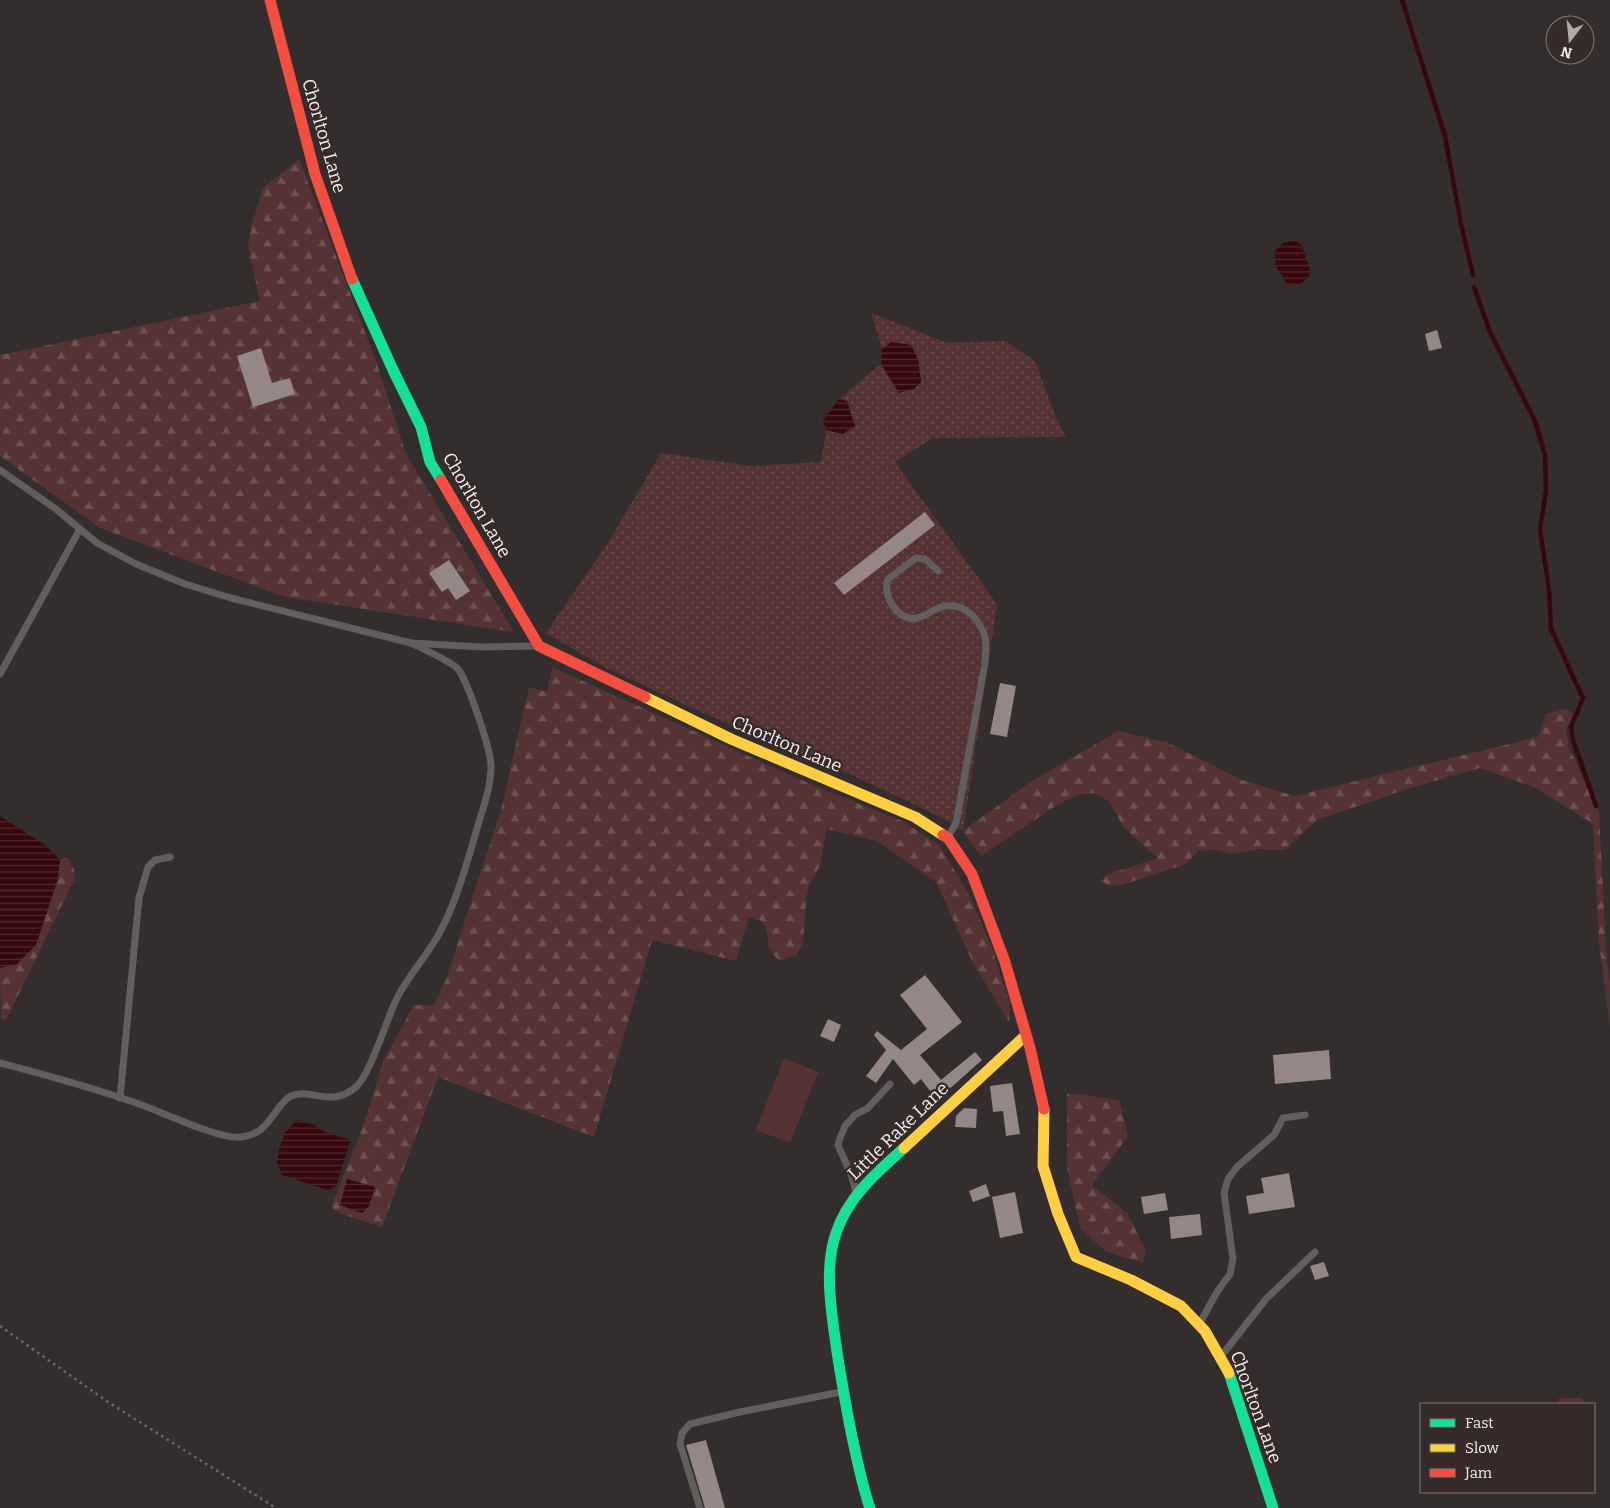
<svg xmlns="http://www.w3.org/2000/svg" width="1610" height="1508" font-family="Bitter,serif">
	<defs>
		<pattern id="grass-dots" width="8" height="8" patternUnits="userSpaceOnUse" patternTransform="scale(1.25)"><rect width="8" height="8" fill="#553334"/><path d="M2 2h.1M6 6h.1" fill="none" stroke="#6e5152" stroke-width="1.8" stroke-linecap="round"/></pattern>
		<pattern id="forest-firs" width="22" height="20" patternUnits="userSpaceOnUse" patternTransform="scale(1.25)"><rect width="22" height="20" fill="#553334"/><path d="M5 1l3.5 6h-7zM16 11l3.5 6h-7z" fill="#6e5152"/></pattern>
		<pattern id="water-rules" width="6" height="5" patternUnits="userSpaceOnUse" patternTransform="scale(1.25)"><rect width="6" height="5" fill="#36080e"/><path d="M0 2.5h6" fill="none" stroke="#542c31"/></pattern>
	</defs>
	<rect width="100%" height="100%" fill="#332d2d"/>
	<path fill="url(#grass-dots)" d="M871 313 947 343 1005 341 1035 361 1056 418 1066 437 933 438 895 462 997 604 963 831 943 818 851 775 721 721 606 668 546 633 609 541 661 453 751 466 821 462 826 430 843 434 854 426 847 401 839 399 881 364 893 385 914 389 921 382 918 359 892 342 882 349Z"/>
	<g fill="url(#forest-firs)">
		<path d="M299 159 376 361 406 454 514 632 285 597 100 528 0 456V355L260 301 248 247 252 224 263 188Z"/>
		<path d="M552 667 806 782 902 821 939 845 968 892 992 948 1010 1004 1009 1022 972 961 936 882 877 841 827 829 820 866 810 883 806 899 803 942 797 955 779 961 769 949 767 932 762 921 749 917 736 961 652 940 594 1137 438 1077 382 1227 341 1214 331 1207 362 1129 384 1059 414 1005 433 1006 445 982 501 810 529 687 547 692Z"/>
		<path d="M1566 709 1573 714 1566 728 1569 747 1599 812 1606 950 1610 983V1027L1599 943 1593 824 1536 788 1480 768 1410 788 1317 820 1285 850 1257 849 1233 854 1213 849 1198 851 1186 864 1119 886 1108 885 1101 881 1106 875 1158 858 1124 828 1109 801 1094 793 1082 794 1060 803 981 856 963 831 1029 783 1118 731 1169 743 1242 780 1294 796 1538 737 1546 714Z"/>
		<path d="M67 857 75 872 74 880 6 1020 1 1019 0 968 17 964 49 903 58 879 60 860Z"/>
		<path d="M1067 1094H1078L1119 1100 1128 1136 1092 1185 1128 1214 1146 1251 1143 1263 1105 1251 1080 1228 1067 1168Z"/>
		<path d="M1582 1398 1584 1404H1560L1557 1399Z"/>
	</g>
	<path fill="#553334" d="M784 1058 818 1072 790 1143 756 1130Z"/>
	<g fill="url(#water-rules)">
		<path d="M1295 240 1302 245 1311 272C1306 283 1300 285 1288 286L1276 266 1274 252 1283 243Z"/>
		<path d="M891 342 911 345 918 359 921 382 914 389 899 393 881 364 882 349Z"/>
		<path d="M839 399 847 401 855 426 843 434 826 430 823 420Z"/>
		<path d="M0 816 45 845 60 860 58 879 36 945 17 964 0 968Z"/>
		<path d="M297 1120 312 1124 327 1133 351 1140 336 1186 328 1190 282 1175 277 1163 279 1150 285 1132Z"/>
		<path d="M347 1179 375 1187 369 1206 362 1213 340 1205Z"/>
	</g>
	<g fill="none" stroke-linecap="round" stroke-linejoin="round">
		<g stroke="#36080e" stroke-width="4.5">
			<path d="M1402 0 1445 136 1461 224 1473 275"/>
			<path d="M1474 287 1490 332 1535 421 1545 455 1546 491 1540 529 1549 590 1551 629 1583 698 1571 727 1573 740 1596 806"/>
		</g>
	</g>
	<g fill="#968787">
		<path d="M1437 330 1442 348 1429 351 1425 334Z"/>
		<path d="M261 348 272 383 290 378 295 394 253 407 237 356Z"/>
		<path d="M925 512 935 525 844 595 834 583Z"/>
		<path d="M449 560 470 591 456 600 448 588 442 592 429 573Z"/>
		<path d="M1000 683 1016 686 1007 737 990 734Z"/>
		<path d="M925 975 962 1022 920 1055 941 1080 975 1052 982 1060 937 1100 921 1079 914 1085 893 1059 876 1083 866 1076 886 1050 874 1035 877 1031 901 1050 927 1029 900 995Z"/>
		<path d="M828 1019 841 1025 834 1042 820 1036Z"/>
		<path d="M1329 1050 1331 1079 1275 1084 1273 1055Z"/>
		<path d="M1012 1083 1020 1134 1006 1136 1003 1111 993 1112 990 1086Z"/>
		<path d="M964 1108 977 1109 976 1128 955 1127 956 1116Z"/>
		<path d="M1289 1173 1295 1207 1249 1214 1246 1196 1264 1193 1261 1178Z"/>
		<path d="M986 1184 990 1196 973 1202 969 1191Z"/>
		<path d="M1015 1192 1023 1233 1000 1238 992 1197Z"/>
		<path d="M1165 1193 1168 1210 1144 1214 1141 1197Z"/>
		<path d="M1200 1214 1202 1235 1171 1239 1169 1217Z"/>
		<path d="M1324 1262 1329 1276 1315 1280 1310 1266Z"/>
		<path d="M706 1440 725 1508H705L686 1445Z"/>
	</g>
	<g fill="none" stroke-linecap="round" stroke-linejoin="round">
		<path stroke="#6c6969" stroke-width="2.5" stroke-dasharray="2.5 4" stroke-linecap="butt" d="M0 1326 108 1402 276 1508"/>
		<g stroke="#615e5d" stroke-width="7">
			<path d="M0 470 56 509 97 543 136 564 185 584 231 598 411 643 481 647 536 646"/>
			<path d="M938 571 925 559 916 558 888 579C887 583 886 587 887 590 888 604 902 622 918 618 928 615 936 607 946 606 965 603 980 620 985 637 987 645 985 655 985 663L956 823 949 835"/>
			<path d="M0 674 80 529"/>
			<path d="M0 1063C46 1075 93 1088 139 1104 162 1112 220 1140 241 1137 264 1134 268 1121 281 1105 284 1102 288 1097 291 1096 311 1087 330 1109 356 1087 370 1075 387 1018 397 998 409 974 429 954 441 930 456 902 467 863 476 832 482 811 491 788 491 766 491 750 468 682 458 669 452 662 421 648 411 643"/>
			<path d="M120 1098 139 898 148 867 155 860 170 857"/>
			<path d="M856 1192 852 1177 838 1145 840 1138 845 1126 855 1115 868 1108 890 1084"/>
			<path d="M1200 1323 1217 1292 1230 1274 1233 1259 1224 1193 1228 1179 1237 1167 1274 1135 1283 1118 1305 1115"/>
			<path d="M1222 1355 1266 1299 1315 1252"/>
			<path d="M700 1508 680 1444 682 1433 690 1424 740 1412 841 1392"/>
		</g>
		<g stroke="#16e098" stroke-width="11">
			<path d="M352 279 393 370 421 427 430 462 441 480"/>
			<path d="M1229 1373 1273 1508"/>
			<path d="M870 1508C861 1482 856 1454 850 1427 845 1400 840 1373 836 1345 831 1309 824 1268 836 1233 848 1197 877 1172 904 1148"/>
		</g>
		<g stroke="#ffcf43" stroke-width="11">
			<path d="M645 697 731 739 915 817 943 835"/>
			<path d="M1044 1109 1043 1166 1058 1214 1076 1257 1131 1280 1181 1306 1205 1331 1229 1373"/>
			<path d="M904 1148 1025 1036"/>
		</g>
		<g stroke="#f24e42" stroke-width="11">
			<path d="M270 0 315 174 352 279"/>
			<path d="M441 480 539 646 645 697"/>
			<path d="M943 835 948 838 972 874 1005 962 1030 1048 1044 1109"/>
		</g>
	</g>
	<g text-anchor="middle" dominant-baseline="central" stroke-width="5" stroke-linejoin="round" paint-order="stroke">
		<g font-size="18" fill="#f5eded" stroke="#362a2a">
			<text transform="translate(324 136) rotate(74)">Chorlton Lane</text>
			<text transform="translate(477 505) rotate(60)">Chorlton Lane</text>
			<text transform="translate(787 744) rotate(23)">Chorlton Lane</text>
			<text transform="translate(898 1131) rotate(-44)">Little Rake Lane</text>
			<text transform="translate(1256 1407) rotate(70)">Chorlton Lane</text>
		</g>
	</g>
	<rect x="1420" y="1403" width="175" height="90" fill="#362a2a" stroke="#827878"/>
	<rect x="1430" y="1419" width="25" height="8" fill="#16e098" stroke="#827878"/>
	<text x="1465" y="1428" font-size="15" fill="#f5eded">Fast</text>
	<rect x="1430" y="1444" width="25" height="8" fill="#ffcf43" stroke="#827878"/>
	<text x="1465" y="1453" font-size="15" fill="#f5eded">Slow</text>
	<rect x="1430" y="1469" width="25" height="8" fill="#f24e42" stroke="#827878"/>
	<text x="1465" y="1478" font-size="15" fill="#f5eded">Jam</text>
	<g transform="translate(1570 40) rotate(196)"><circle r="24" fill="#362a2a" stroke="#827878"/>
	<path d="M0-4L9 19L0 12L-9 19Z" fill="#b1aaaa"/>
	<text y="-8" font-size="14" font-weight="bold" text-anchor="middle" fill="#f5eded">N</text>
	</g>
</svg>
